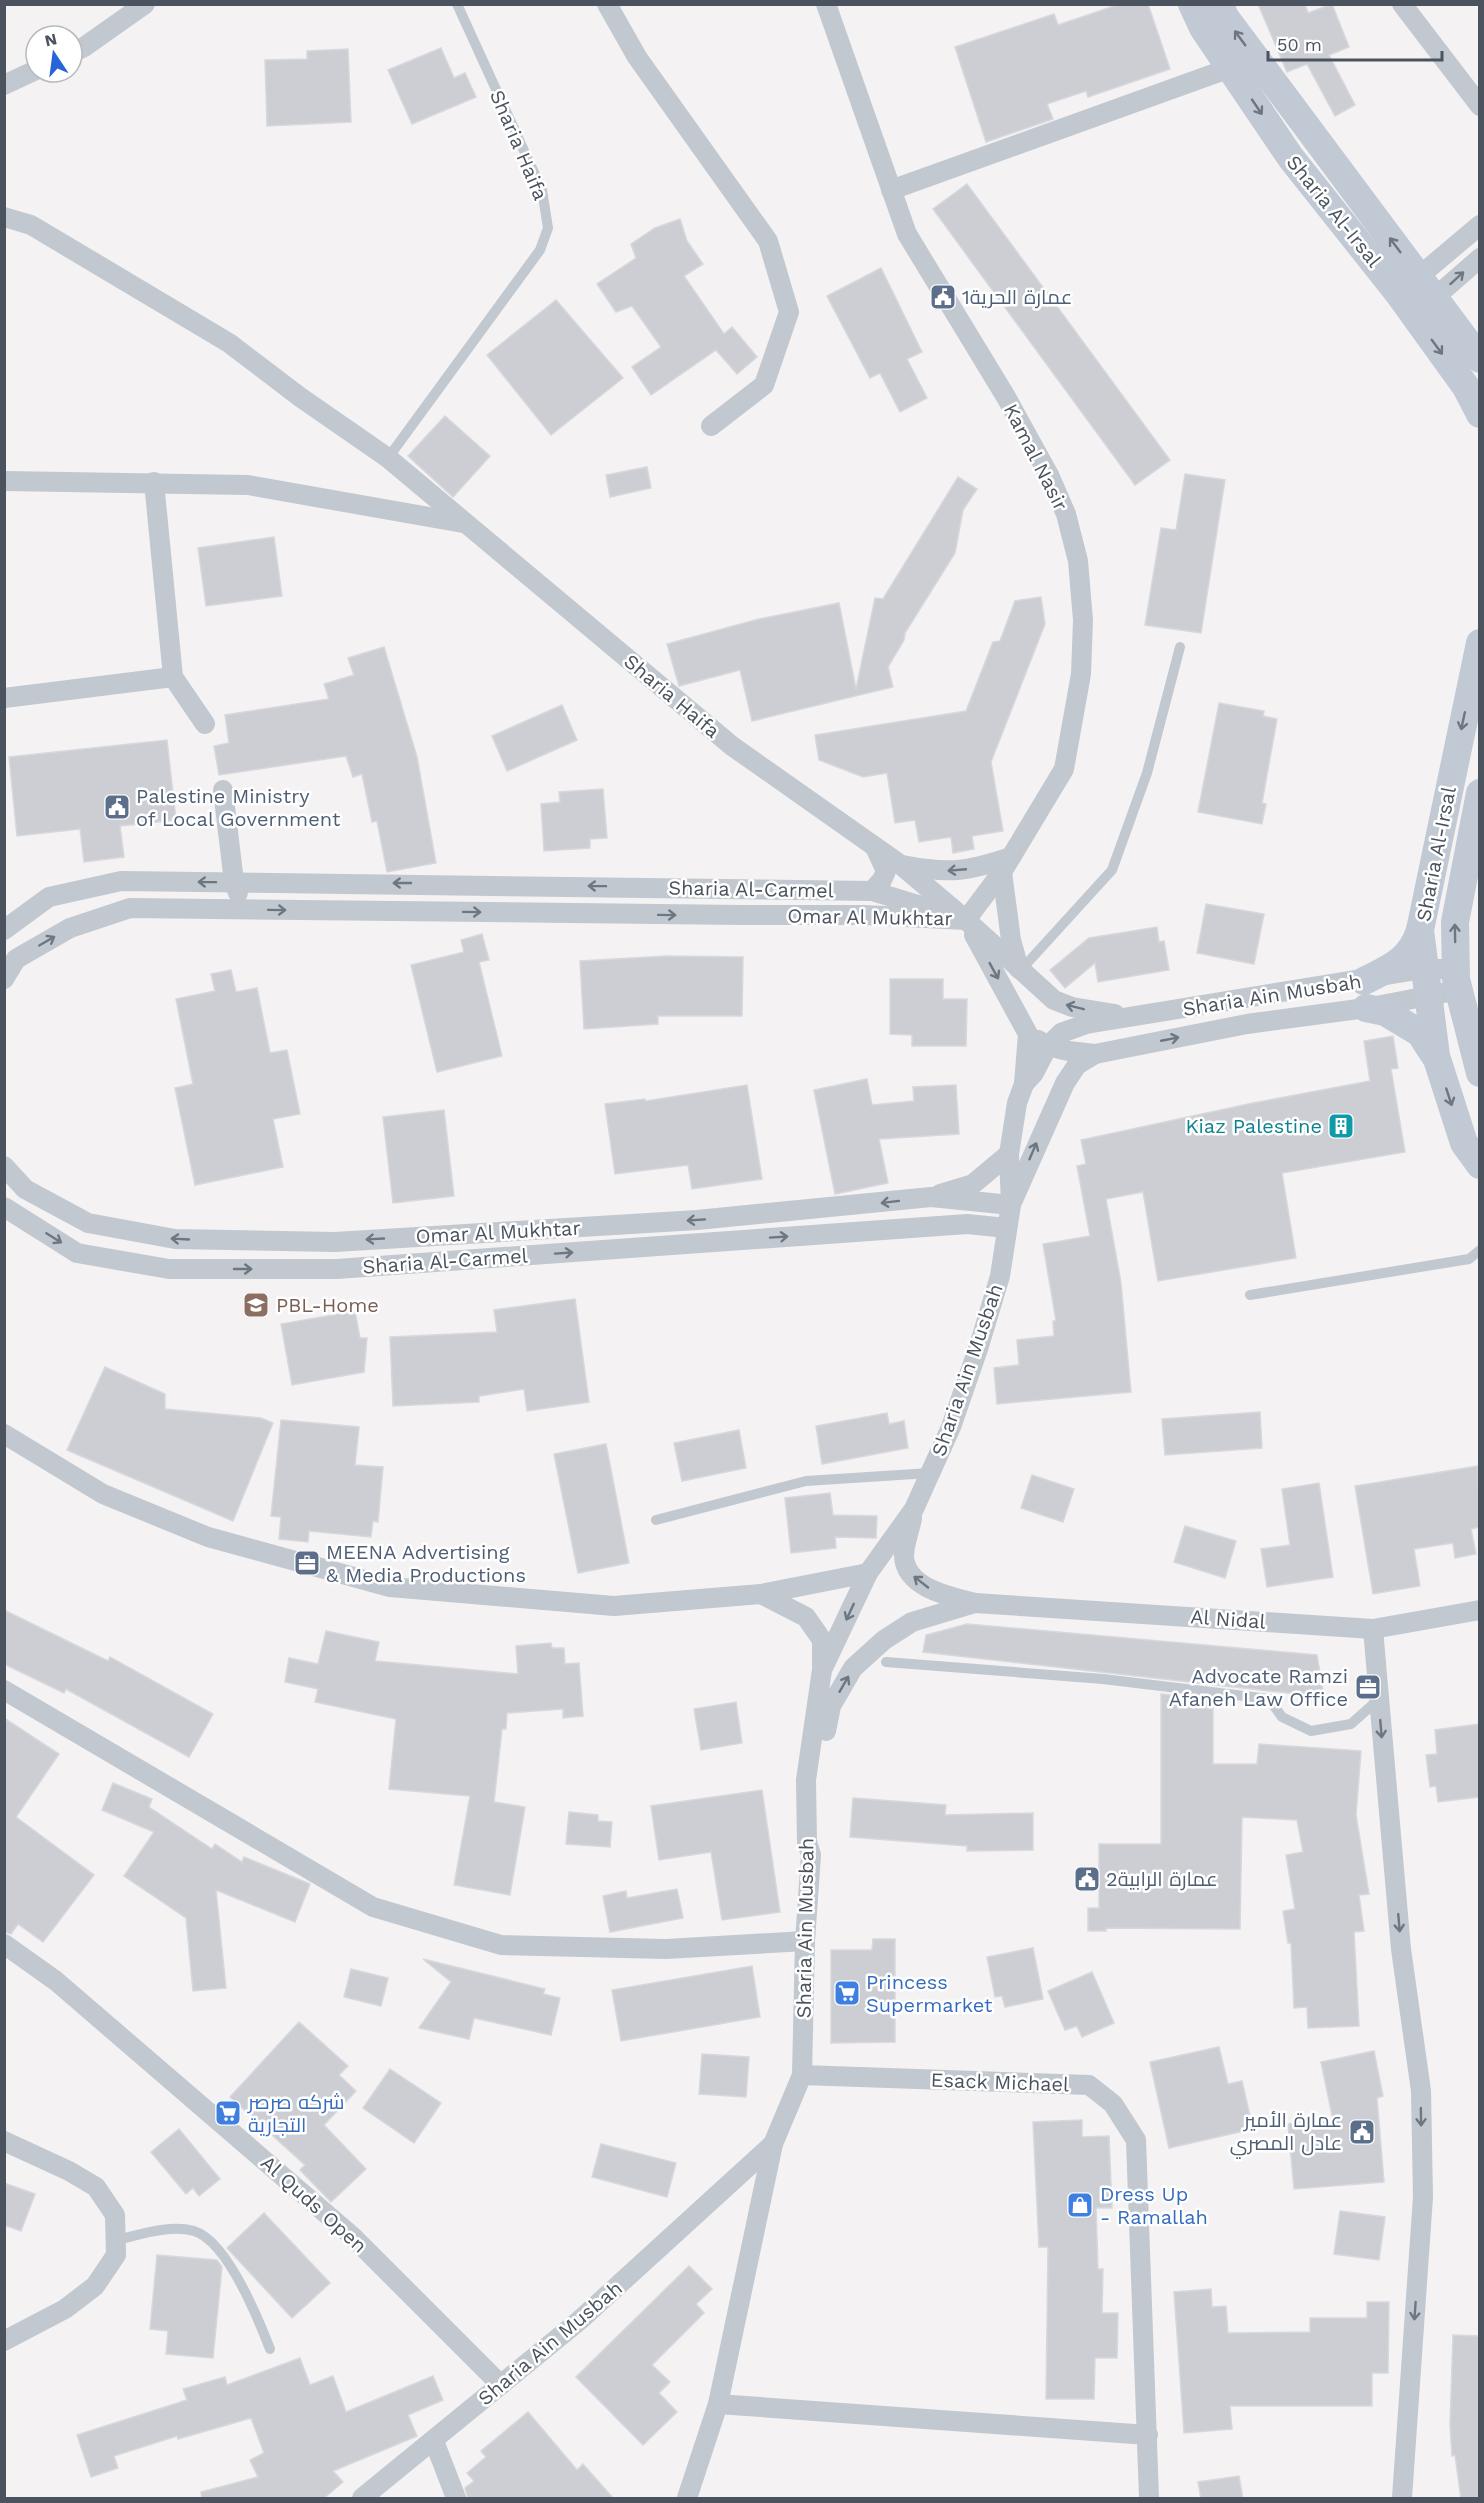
<svg xmlns="http://www.w3.org/2000/svg" width="1484" height="2503" font-family="'Work Sans',Cairo,sans-serif">
	<rect width="100%" height="100%" fill="#f4f2f2"/>
	<g fill="#ccced4" stroke="#d7d8dd" stroke-width="1.5">
		<path d="M1120 4H1148L1170 69 1088 97 1086 91 1047 104 1053 119 986 142 955 47 1054 14 1058 25Z"/>
		<path d="M1258 4H1305L1308 13 1332 4 1349 47 1329 55 1355 105 1335 116 1307 64 1287 72Z"/>
		<path d="M441 48 454 78 465 73 476 97 412 124 388 70Z"/>
		<path d="M348 49 351 122 267 126 265 60 307 59V51Z"/>
		<path d="M967 184 1170 460 1135 485 933 209Z"/>
		<path d="M680 219 687 241 703 264 684 276 724 334 732 327 757 357 737 374 716 350 651 395 632 367 661 347 632 306 616 312 597 284 636 258 631 244 655 228Z"/>
		<path d="M881 268 922 352 907 359 927 398 900 412 880 373 870 378 827 296Z"/>
		<path d="M556 300 623 378 551 435 487 355Z"/>
		<path d="M445 416 490 456 453 497 408 456Z"/>
		<path d="M647 467 651 488 610 497 606 475Z"/>
		<path d="M1185 474 1225 480 1201 633 1145 625 1161 528 1176 530Z"/>
		<path d="M958 477 977 489 963 510 955 553 905 633 904 640 888 667 893 687 752 721 740 670 679 686 667 644 759 619 839 603 856 689 875 598 883 599Z"/>
		<path d="M274 537 282 596 206 606 198 548Z"/>
		<path d="M1041 597 1045 624 991 762 1003 831 972 836 974 849 953 853 951 837 919 842 915 820 895 823 887 773 863 777 819 760 815 735 966 711 993 642 1000 641 1015 601Z"/>
		<path d="M384 647 417 757 436 863 387 872 377 821 372 822 362 774 353 777 346 756 219 775 214 746 229 743 225 715 329 699 324 684 354 675 348 658Z"/>
		<path d="M1219 703 1264 711 1263 716 1277 719 1262 803 1266 804 1262 824 1198 812Z"/>
		<path d="M562 705 577 740 507 771 492 736Z"/>
		<path d="M167 740 176 820 120 826 124 857 84 862 80 829 17 836 9 757Z"/>
		<path d="M603 789 607 838 590 839V848L544 851 541 804 560 802 559 792Z"/>
		<path d="M1206 904 1264 914 1254 964 1197 953Z"/>
		<path d="M1157 927 1159 942 1164 941 1169 970 1098 982 1095 963 1065 988 1050 970 1089 938Z"/>
		<path d="M482 934 489 960 479 962 502 1056 437 1072 411 965 464 952 461 940Z"/>
		<path d="M667 956 743 957 742 1016H658V1024L584 1029 580 961Z"/>
		<path d="M231 970 236 992 257 988 270 1053 287 1050 300 1114 273 1119 283 1167 195 1185 175 1088 193 1084 176 999 215 991 211 974Z"/>
		<path d="M890 979H943V999H967L966 1046H912V1035L890 1034Z"/>
		<path d="M1393 1036 1398 1068 1391 1069 1405 1152 1282 1173 1296 1258 1158 1281 1143 1192 1106 1199 1121 1283 1131 1392 997 1404 994 1368 1019 1365 1017 1340 1054 1336 1053 1321H1056L1043 1244 1090 1236 1077 1166 1086 1164 1081 1140 1253 1103 1370 1081 1364 1041Z"/>
		<path d="M867 1079 872 1105 914 1101 913 1087 956 1085 959 1134 879 1139 888 1183 835 1194 814 1090Z"/>
		<path d="M747 1085 762 1179 692 1189 688 1165 615 1174 605 1104 645 1099 646 1101Z"/>
		<path d="M444 1110 454 1196 393 1203 383 1117Z"/>
		<path d="M575 1299 589 1402 527 1411 524 1389 479 1396V1402L393 1406 390 1337 497 1332 494 1310Z"/>
		<path d="M355 1311 360 1338H367L364 1372 292 1385 281 1324Z"/>
		<path d="M105 1367 165 1394V1409L261 1418 273 1423 233 1521 67 1450Z"/>
		<path d="M1260 1412 1262 1448 1165 1455 1162 1419Z"/>
		<path d="M887 1413 889 1424 904 1421 908 1448 822 1464 816 1426Z"/>
		<path d="M281 1420 359 1427 355 1465 383 1467 378 1522 373 1521 371 1537 309 1531 308 1542 279 1539 281 1517 271 1516Z"/>
		<path d="M739 1430 746 1468 682 1481 674 1443Z"/>
		<path d="M606 1444 629 1563 578 1573 554 1454Z"/>
		<path d="M1478 1466 1479 1527 1471 1529 1476 1554 1455 1558 1453 1543 1414 1549 1420 1586 1373 1594 1355 1486Z"/>
		<path d="M1032 1475 1074 1489 1063 1522 1021 1508Z"/>
		<path d="M1319 1483 1333 1577 1267 1587 1261 1549 1290 1545 1282 1489Z"/>
		<path d="M830 1493 833 1515 877 1516 876 1538 835 1537 836 1548 791 1553 785 1498Z"/>
		<path d="M1185 1526 1236 1541 1225 1578 1174 1562Z"/>
		<path d="M4 1610 108 1661 110 1657 213 1714 189 1757 66 1689 64 1693 4 1664Z"/>
		<path d="M967 1624 1317 1655 1324 1697 923 1652 926 1635Z"/>
		<path d="M326 1631 379 1642 375 1661 518 1674 516 1646 551 1643 552 1648H564L565 1664 579 1663 583 1716 563 1718V1709L507 1713 506 1729H502L494 1802 525 1807 510 1895 454 1885 470 1796 389 1789 396 1719 315 1702 318 1689 285 1682 289 1658 318 1664Z"/>
		<path d="M1161 1694 1213 1700V1764H1257L1259 1744 1361 1751 1356 1815 1369 1894 1359 1895 1364 1931 1354 1932 1359 2026 1308 2028 1307 2007 1294 2008 1291 1943H1288L1283 1911 1295 1909 1286 1855 1303 1852 1297 1820 1242 1817 1240 1929 1106 1928V1931H1088V1908H1099V1844H1161Z"/>
		<path d="M736 1702 742 1743 701 1750 694 1709Z"/>
		<path d="M4 1718 59 1754 16 1817 94 1875 43 1942 18 1924 11 1934 4 1932Z"/>
		<path d="M1479 1724V1797L1438 1802 1436 1786 1430 1787 1426 1755 1437 1754 1435 1730Z"/>
		<path d="M113 1783 152 1799 149 1807 212 1849 215 1844 242 1862 244 1857 310 1884 295 1922 216 1890 226 1988 193 1991 186 1918 124 1876 154 1832 102 1810Z"/>
		<path d="M762 1790 780 1912 722 1920 711 1852 659 1860 651 1806Z"/>
		<path d="M853 1798 946 1805 945 1815 1033 1813V1850L967 1851V1846L850 1837Z"/>
		<path d="M569 1812 598 1815V1821L612 1822 610 1847 566 1844Z"/>
		<path d="M677 1889 683 1918 610 1932 603 1896 626 1891 627 1898Z"/>
		<path d="M873 1939H895V2042L831 2043V1950H872Z"/>
		<path d="M1033 1948 1043 1999 1005 2007 1002 1996 995 1997 987 1957Z"/>
		<path d="M423 1959 545 1989 543 1994 560 1998 551 2035 474 2018 469 2039 419 2028 451 1982Z"/>
		<path d="M752 1966 760 2017 621 2041 612 1990Z"/>
		<path d="M351 1969 388 1978 381 2006 344 1997Z"/>
		<path d="M1092 1972 1114 2023 1082 2037 1077 2026 1065 2030 1048 1991Z"/>
		<path d="M299 2022 348 2066 339 2075 356 2091 324 2125 366 2169 331 2202 300 2170 305 2165 230 2097Z"/>
		<path d="M1219 2047 1228 2084 1242 2081 1253 2129 1169 2148 1150 2062Z"/>
		<path d="M1374 2051 1383 2096 1377 2098 1384 2182 1294 2189 1288 2124 1333 2120 1321 2062Z"/>
		<path d="M702 2054 749 2057 746 2097 699 2094Z"/>
		<path d="M390 2069 441 2103 414 2143 363 2108Z"/>
		<path d="M1082 2120V2137L1109 2136 1112 2208H1096L1098 2269H1103L1102 2313H1118L1117 2358H1095L1094 2399H1046L1048 2247H1039L1033 2122Z"/>
		<path d="M179 2129 220 2179 199 2196 193 2188 186 2194 151 2152Z"/>
		<path d="M601 2144 676 2163 667 2197 592 2177Z"/>
		<path d="M4 2183 35 2194 21 2231 4 2225Z"/>
		<path d="M1340 2211 1385 2217 1379 2260 1334 2254Z"/>
		<path d="M264 2213 330 2283 292 2318 227 2248Z"/>
		<path d="M157 2255 217 2260 222 2267 213 2358 166 2354 168 2331 150 2329Z"/>
		<path d="M689 2266 712 2289 696 2304 704 2313 652 2365 670 2382 659 2393 677 2412 643 2445 576 2377Z"/>
		<path d="M1211 2289 1212 2307 1226 2306 1228 2333 1310 2332V2318H1367V2302H1389L1388 2373H1372V2406H1230L1232 2429 1184 2433 1174 2292Z"/>
		<path d="M1453 2335 1479 2336V2499H1461L1455 2455 1452 2456 1450 2425Z"/>
		<path d="M300 2358 310 2385 333 2376 346 2412 433 2376 443 2400 408 2415 417 2436 333 2471 343 2482 323 2499H202L201 2492 258 2477 250 2460 264 2453 251 2418 178 2439 177 2436 114 2456 118 2468 91 2477 77 2435 187 2400 183 2389 225 2377 227 2385Z"/>
		<path d="M528 2412 577 2470 583 2464 614 2499H468L465 2488 474 2481 467 2473 486 2457 481 2451Z"/>
		<path d="M1239 2476 1243 2499H1201L1198 2482Z"/>
	</g>
	<g fill="none" stroke-linecap="round" stroke-linejoin="round">
		<g stroke="#c1c8cf" stroke-width="10">
			<path d="M388 458 540 250 548 228 542 190 457 4"/>
			<path d="M1020 971 1112 870 1147 773 1180 647"/>
			<path d="M1250 1295 1469 1259 1480 1250"/>
			<path d="M656 1520 806 1481 930 1473"/>
			<path d="M886 1662 1103 1679 1269 1699 1282 1717 1311 1731 1351 1724 1379 1699"/>
			<path d="M116 2240C139 2235 170 2224 194 2231 227 2241 258 2318 270 2349"/>
		</g>
		<g stroke="#c1c8cf" stroke-width="20">
			<path d="M607 4 637 57 768 241 789 312 764 385 711 426"/>
			<path d="M826 4 907 234 1006 397 1049 475 1066 514 1078 561 1083 620 1081 674 1064 769 1002 872 966 920"/>
			<path d="M1402 4 1480 106"/>
			<path d="M72 53 84 47 145 4"/>
			<path d="M4 85 36 70"/>
			<path d="M891 190 1230 68"/>
			<path d="M4 217 31 225 229 343 300 397 388 458 732 746 901 865 966 920 1054 1000 1072 1007 1115 1014"/>
			<path d="M1411 283 1480 225"/>
			<path d="M1425 306 1480 258"/>
			<path d="M4 481 248 485 463 523"/>
			<path d="M154 482 173 677 205 724"/>
			<path d="M4 698 173 677"/>
			<path d="M223 790 234 882 238 893"/>
			<path d="M902 865C949 874 966 872 1011 857"/>
			<path d="M1002 872 1011 940 1019 969"/>
			<path d="M872 891 882 880 886 871 875 847"/>
			<path d="M4 930 49 897 121 881 872 891 938 911"/>
			<path d="M974 935 1028 1034 1024 1084"/>
			<path d="M4 979 16 959 70 928 130 908 742 915H864L966 920"/>
			<path d="M1038 1040C1056 1051 1075 1052 1095 1054"/>
			<path d="M4 1166 25 1189 88 1223 175 1239 335 1242 697 1220 931 1197 1011 1205"/>
			<path d="M940 1194 973 1184 1009 1154"/>
			<path d="M1013 1200 1065 1083 1077 1065 1095 1054 1247 1024 1366 1008 1459 990"/>
			<path d="M4 1207 77 1253 169 1269H337L967 1224 1007 1228"/>
			<path d="M4 1434 103 1494 208 1537 390 1587 614 1606 761 1594 868 1573"/>
			<path d="M912 1518C910 1530 904 1544 904 1556 905 1588 951 1597 975 1603L1373 1629 1480 1610"/>
			<path d="M761 1594 806 1617 822 1640V1667"/>
			<path d="M1373 1629 1401 1949 1421 2091 1423 2197 1402 2498"/>
			<path d="M4 1690 373 1907 501 1945 666 1949 805 1941"/>
			<path d="M826 1731 831 1706 853 1668 884 1640 912 1622 975 1603"/>
			<path d="M4 1944 56 1981 352 2236 501 2385"/>
			<path d="M802 2075 1089 2085 1113 2104 1136 2140 1149 2498"/>
			<path d="M4 2141 69 2171 96 2187 115 2215 116 2255 95 2286 65 2309 4 2341"/>
			<path d="M718 2404 1148 2435"/>
			<path d="M434 2441 456 2498"/>
			<path d="M362 2498 580 2320 773 2144 802 2075 805 1941 811 1855 807 1842 806 1780 822 1670 868 1573 914 1509 951 1427 979 1346 1000 1276 1011 1205 1009 1154 1017 1103 1024 1084 1034 1073 1048 1046 1061 1033 1086 1024 1423 969H1456"/>
			<path d="M687 2498 718 2404 773 2144"/>
		</g>
		<g stroke="#c1c9d4" stroke-width="28">
			<path d="M1192 4 1203 28 1291 158 1399 294 1466 387 1480 414"/>
			<path d="M1220 4 1225 17 1480 359"/>
			<path d="M1480 643 1420 930 1436 1056 1464 1143 1480 1165"/>
			<path d="M1480 793 1455 922 1456 979 1480 1073"/>
			<path d="M1364 981C1390 968 1411 960 1420 930"/>
			<path d="M1366 1008 1385 1012 1420 1033 1435 1056"/>
		</g>
	</g>
	<defs><path id="oneway-shaft" d="M-6 0H5M1.5-3L5.5 0L1.5 3" fill="none" stroke-width="1.6" stroke-linecap="round" stroke-linejoin="round" transform="scale(1.5)"/></defs>
	<g stroke="#6e7681">
		<use href="#oneway-shaft" transform="translate(1240 38) rotate(-126)"/>
		<use href="#oneway-shaft" transform="translate(1257 107) rotate(56)"/>
		<use href="#oneway-shaft" transform="translate(1395 245) rotate(-127)"/>
		<use href="#oneway-shaft" transform="translate(1437 347) rotate(54)"/>
		<use href="#oneway-shaft" transform="translate(1463 721) rotate(102)"/>
		<use href="#oneway-shaft" transform="translate(1455 933) rotate(-91)"/>
		<use href="#oneway-shaft" transform="translate(1449 1097) rotate(72)"/>
	</g>
	<g stroke="#6e7680">
		<use href="#oneway-shaft" transform="translate(1457 278) rotate(-42)"/>
		<use href="#oneway-shaft" transform="translate(957 870) rotate(175)"/>
		<use href="#oneway-shaft" transform="translate(207 882) rotate(-179)"/>
		<use href="#oneway-shaft" transform="translate(402 883) rotate(-180)"/>
		<use href="#oneway-shaft" transform="translate(597 886) rotate(-179)"/>
		<use href="#oneway-shaft" transform="translate(277 910) rotate(1)"/>
		<use href="#oneway-shaft" transform="translate(472 912) rotate(1)"/>
		<use href="#oneway-shaft" transform="translate(667 915) rotate(1)"/>
		<use href="#oneway-shaft" transform="translate(47 941) rotate(-30)"/>
		<use href="#oneway-shaft" transform="translate(994 971) rotate(61)"/>
		<use href="#oneway-shaft" transform="translate(1075 1007) rotate(-166)"/>
		<use href="#oneway-shaft" transform="translate(1170 1039) rotate(-11)"/>
		<use href="#oneway-shaft" transform="translate(1033 1151) rotate(-67)"/>
		<use href="#oneway-shaft" transform="translate(890 1202) rotate(173)"/>
		<use href="#oneway-shaft" transform="translate(696 1220) rotate(176)"/>
		<use href="#oneway-shaft" transform="translate(779 1237) rotate(-4)"/>
		<use href="#oneway-shaft" transform="translate(54 1238) rotate(32)"/>
		<use href="#oneway-shaft" transform="translate(180 1239) rotate(-177)"/>
		<use href="#oneway-shaft" transform="translate(375 1239) rotate(177)"/>
		<use href="#oneway-shaft" transform="translate(564 1253) rotate(-4)"/>
		<use href="#oneway-shaft" transform="translate(243 1269)"/>
		<use href="#oneway-shaft" transform="translate(921 1582) rotate(-142)"/>
		<use href="#oneway-shaft" transform="translate(850 1612) rotate(115)"/>
		<use href="#oneway-shaft" transform="translate(844 1684) rotate(-60)"/>
		<use href="#oneway-shaft" transform="translate(1381 1729) rotate(85)"/>
		<use href="#oneway-shaft" transform="translate(1399 1923) rotate(85)"/>
		<use href="#oneway-shaft" transform="translate(1421 2117) rotate(89)"/>
		<use href="#oneway-shaft" transform="translate(1415 2311) rotate(94)"/>
	</g>
	<defs>
		<g id="civic-square" transform="scale(1.35)"><rect x="-9" y="-9" width="18" height="18" rx="4" fill="#5c6f8a" stroke="#fff"/><path d="M-.6-6.5H3V-4.5H.6V-3L4-1V1h2V6H-6V1h2V-1L-.6-3ZM-1.2 2.5V6h2.4V2.5Z" fill="#fff"/></g>
		<g id="building-square" transform="scale(1.35)"><rect x="-9" y="-9" width="18" height="18" rx="4" fill="#0f9aa8" stroke="#fff"/><path d="M-4-6H4V6H1V3H-1V6H-4ZM-2.5-4.3h1.7v1.8h-1.7ZM.8-4.3h1.7v1.8H.8ZM-2.5-1h1.7V.8h-1.7ZM.8-1h1.7V.8H.8Z" fill="#fff"/></g>
		<g id="school-square" transform="scale(1.35)"><rect x="-9" y="-9" width="18" height="18" rx="4" fill="#8d6e63" stroke="#fff"/><path d="M0-5L7-2L0 1L-7-2ZM-4 1L0 2.5L4 1V4Q0 6-4 4Z" fill="#fff"/></g>
		<g id="office-square" transform="scale(1.35)"><rect x="-9" y="-9" width="18" height="18" rx="4" fill="#5c6f8a" stroke="#fff"/><path d="M-6-3h4V-5.5h4V-3h4V5H-6ZM-1-4.5V-3h2v-1.5ZM-6 0V1H6V0Z" fill="#fff"/></g>
		<g id="supermarket-square" transform="scale(1.35)"><rect x="-9" y="-9" width="18" height="18" rx="4" fill="#3f7fe0" stroke="#fff"/><path d="M-6-5.5h2.5l.6 2H6L4.5 2H-2.5L-4.4-4H-6ZM-1.5 3.2a1.3 1.3 0 1 0 .1 0ZM3 3.2a1.3 1.3 0 1 0 .1 0Z" fill="#fff"/></g>
		<g id="shop-square" transform="scale(1.35)"><rect x="-9" y="-9" width="18" height="18" rx="4" fill="#3f7fe0" stroke="#fff"/><path d="M-5-2.5h2.3a2.7 3.5 0 0 1 5.4 0H5L5.5 6h-11ZM-1.5-2.5h3a1.5 2.3 0 0 0-3 0Z" fill="#fff"/></g>
	</defs>
	<g fill-rule="evenodd">
		<use href="#civic-square" x="943" y="297"/>
		<use href="#civic-square" x="117" y="807"/>
		<use href="#building-square" x="1341" y="1126"/>
		<use href="#school-square" x="256" y="1305"/>
		<use href="#office-square" x="307" y="1563"/>
		<use href="#office-square" x="1368" y="1687"/>
		<use href="#civic-square" x="1087" y="1879"/>
		<use href="#supermarket-square" x="847" y="1993"/>
		<use href="#supermarket-square" x="228" y="2113"/>
		<use href="#civic-square" x="1362" y="2132"/>
		<use href="#shop-square" x="1080" y="2205"/>
	</g>
	<g text-anchor="middle" dominant-baseline="central" stroke-width="5" stroke-linejoin="round" paint-order="stroke">
		<g font-size="20" fill="#4b535e" stroke="#fff">
			<text transform="translate(519 145) rotate(67)">Sharia Haifa</text>
			<text transform="translate(1334 211) rotate(51)">Sharia Al-Irsal</text>
			<text transform="translate(1036 457) rotate(63)">Kamal Nasir</text>
			<text transform="translate(672 696) rotate(40)">Sharia Haifa</text>
			<text transform="translate(1436 854) rotate(-79)">Sharia Al-Irsal</text>
			<text transform="translate(751 889) rotate(1)">Sharia Al-Carmel</text>
			<text transform="translate(870 917) rotate(1)">Omar Al Mukhtar</text>
			<text transform="translate(1272 995) rotate(-9)">Sharia Ain Musbah</text>
			<text transform="translate(498 1232) rotate(-3)">Omar Al Mukhtar</text>
			<text transform="translate(445 1261) rotate(-4)">Sharia Al-Carmel</text>
			<text transform="translate(967 1370) rotate(-71)">Sharia Ain Musbah</text>
			<text transform="translate(1228 1619) rotate(4)">Al Nidal</text>
			<text transform="translate(805 1928) rotate(-89)">Sharia Ain Musbah</text>
			<text transform="translate(1000 2082) rotate(2)">Esack Michael</text>
			<text transform="translate(314 2204) rotate(42)">Al Quds Open</text>
			<text transform="translate(550 2343) rotate(-40)">Sharia Ain Musbah</text>
		</g>
		<g font-size="20" fill="#4e5e75" stroke="#fff" text-anchor="start">
			<text x="962" y="297">عمارة الحرية1</text>
			<text x="136" y="796">Palestine Ministry<tspan x="136" dy="23">of Local Government</tspan></text>
			<text x="326" y="1552">MEENA Advertising<tspan x="326" dy="23">&amp; Media Productions</tspan></text>
			<text x="1348" y="1676" text-anchor="end">Advocate Ramzi<tspan x="1348" dy="23">Afaneh Law Office</tspan></text>
			<text x="1106" y="1879">عمارة الرابية2</text>
			<text x="1342" y="2120" text-anchor="end">عمارة الأمير<tspan x="1342" dy="23">عادل المصري</tspan></text>
		</g>
		<g font-size="20" fill="#0d838f" stroke="#fff" text-anchor="end">
			<text x="1322" y="1126">Kiaz Palestine</text>
		</g>
		<g font-size="20" fill="#785e54" stroke="#fff" text-anchor="start">
			<text x="276" y="1305">PBL-Home</text>
		</g>
		<g font-size="20" fill="#366cbe" stroke="#fff" text-anchor="start">
			<text x="866" y="1982">Princess<tspan x="866" dy="23">Supermarket</tspan></text>
			<text x="248" y="2102">شركه صرصر<tspan x="248" dy="23">التجارية</tspan></text>
			<text x="1100" y="2194">Dress Up<tspan x="1100" dy="23">- Ramallah</tspan></text>
		</g>
	</g>
	<rect width="1484" height="2503" fill="none" stroke="#4b535e" stroke-width="12"/>
	<g transform="translate(54 54) rotate(347)"><circle r="28" fill="#ffffff" stroke="#b7babf" stroke-width="1.5"/>
	<path d="M0-4.5L10 22L0 15L-10 22Z" fill="#2764da"/>
	<text y="-9" font-size="16" font-weight="bold" text-anchor="middle" fill="#4b535e">N</text>
	</g>
	<path d="M1268 51v9h174v-9" fill="none" stroke="#4b535e" stroke-width="3"/>
	<text x="1277" y="51" font-size="18" fill="#4b535e" stroke="#ffffff" stroke-width="4.5" paint-order="stroke">50 m</text>
</svg>
